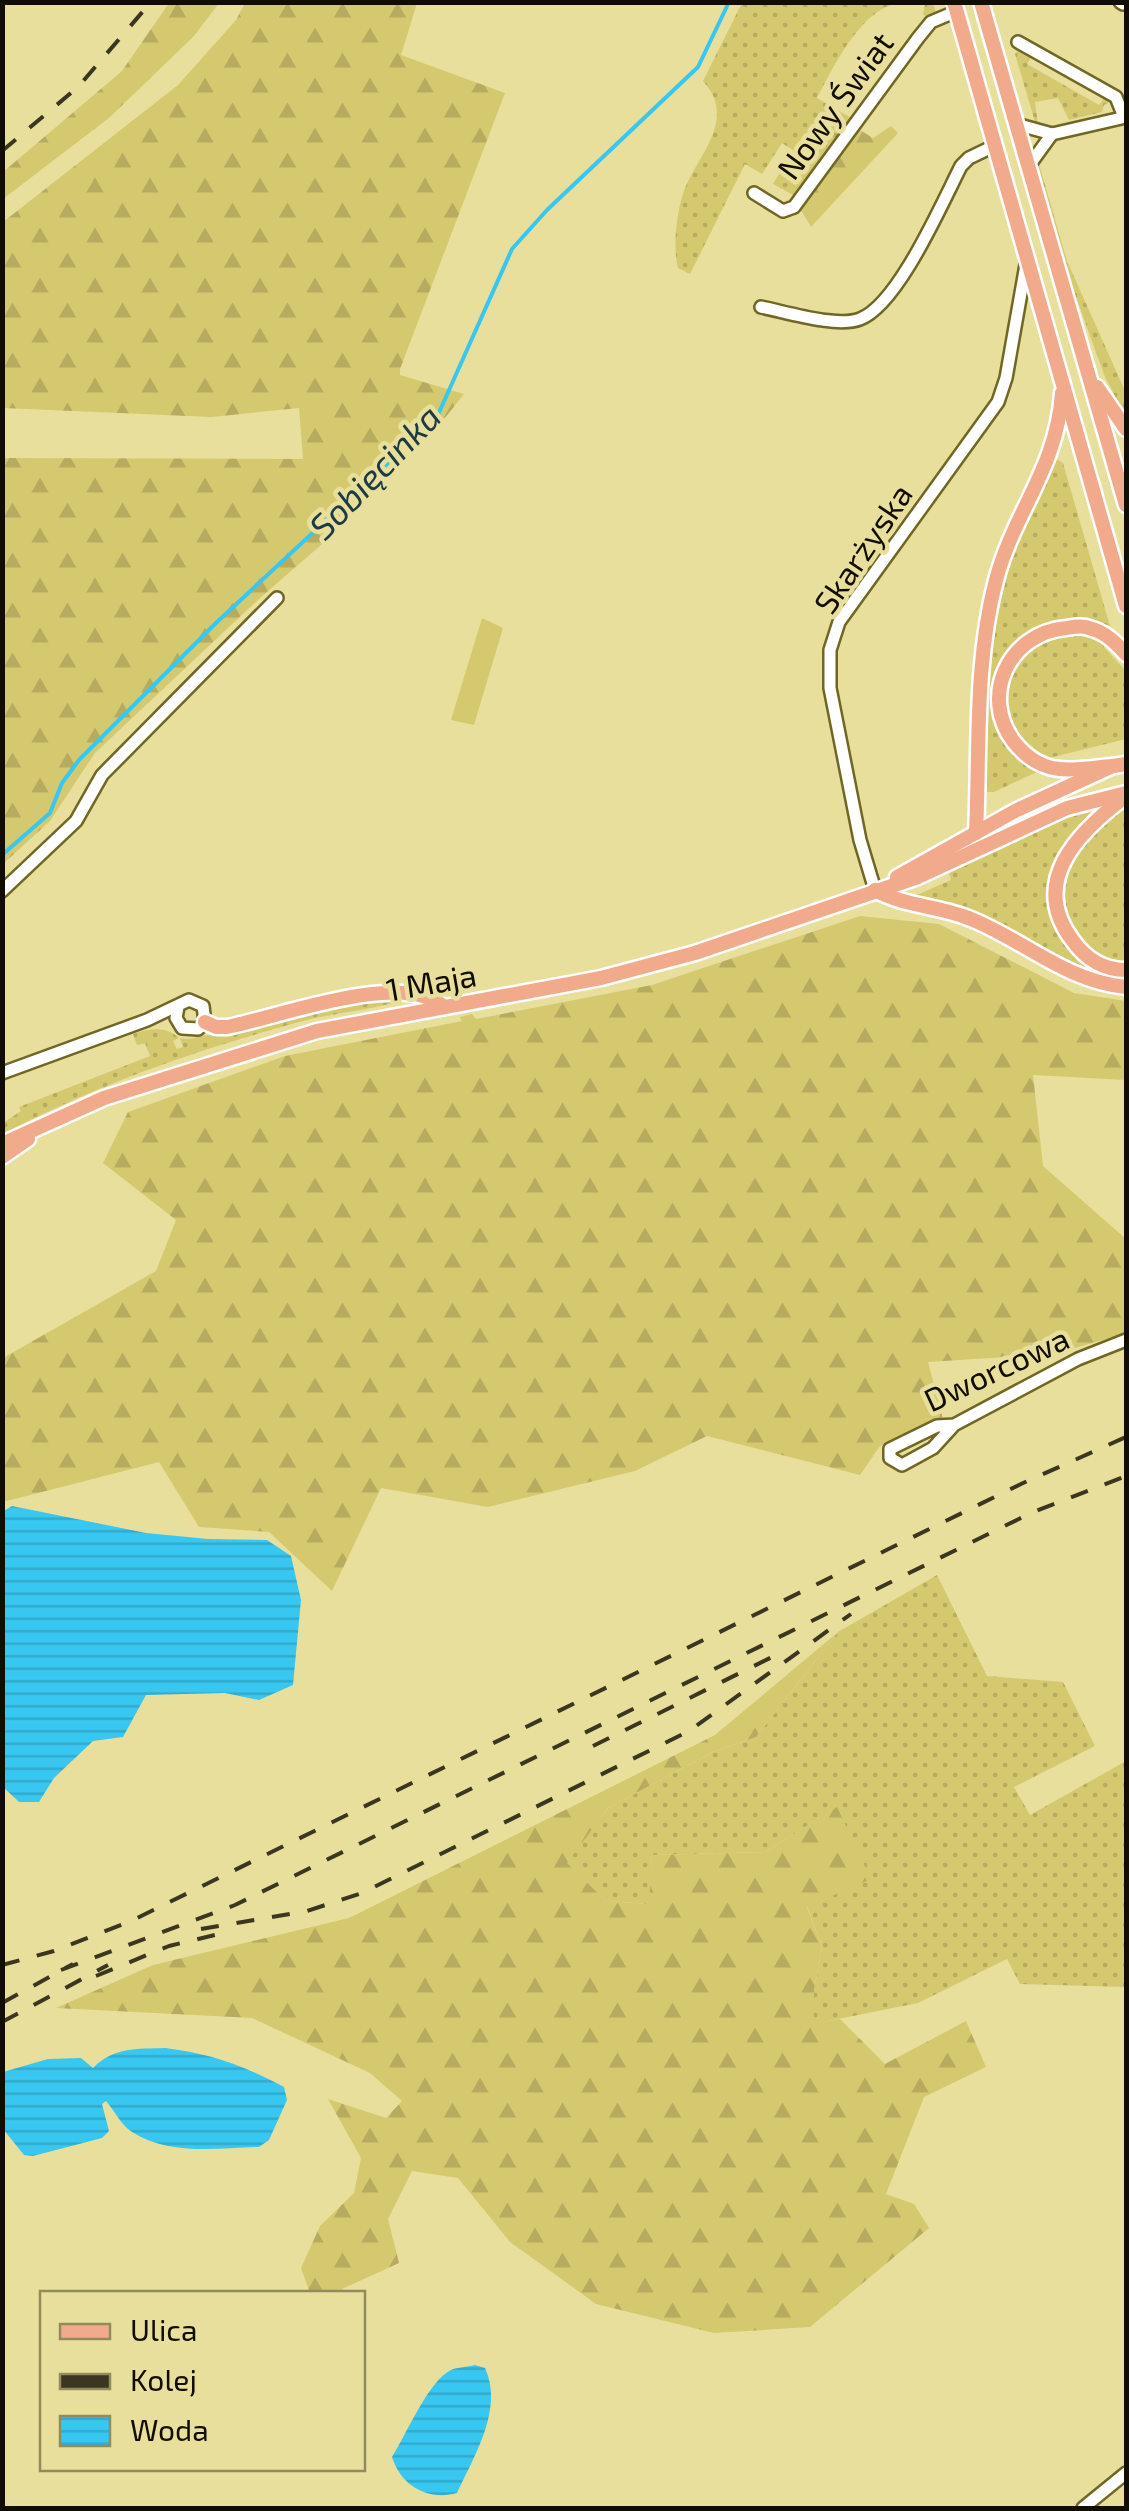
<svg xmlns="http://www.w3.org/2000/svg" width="1129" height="2511" font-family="'Exo 2',sans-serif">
	<defs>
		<pattern id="grass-dots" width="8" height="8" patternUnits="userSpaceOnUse" patternTransform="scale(2.5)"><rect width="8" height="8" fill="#d5c970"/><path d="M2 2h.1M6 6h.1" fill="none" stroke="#b6ab5f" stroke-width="1.8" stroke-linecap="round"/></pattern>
		<pattern id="forest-firs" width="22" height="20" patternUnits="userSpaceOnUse" patternTransform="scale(2.5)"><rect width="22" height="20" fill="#d5c970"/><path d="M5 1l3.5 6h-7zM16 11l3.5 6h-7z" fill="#b6ab5f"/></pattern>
		<pattern id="water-rules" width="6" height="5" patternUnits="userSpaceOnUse" patternTransform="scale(2.5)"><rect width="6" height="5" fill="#38c7f0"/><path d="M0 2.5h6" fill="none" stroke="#30aacc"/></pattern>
	</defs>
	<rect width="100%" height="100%" fill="#e8df9c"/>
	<g fill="url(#grass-dots)">
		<path d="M742 3H933L936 13 928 20 923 14 925 5C917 4 908 2 901 3 862 6 833 68 817 98L853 119 793 195 773 184 793 150 782 143 762 174 745 164 690 274 678 268C673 248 676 218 682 197 693 158 740 122 703 81Z"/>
		<path d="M1019 49 1032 56 1027 64 1099 105 1105 97 1111 101 1104 105 1102 112 1069 120 1058 98 1035 102 1038 124 1035 122 1015 54Z"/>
		<path d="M1039 164 1067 261 1126 393V417L1105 377 1068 275 1038 171Z"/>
		<path d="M1053 457 1063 463 1110 626C1058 613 994 633 993 695 992 716 999 737 1015 752 1022 759 1032 764 1041 770L994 792H987L986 664 1014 545Z"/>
		<path d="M1061 633 1092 637 1106 643 1104 647 1125 670 1126 739 1045 759C987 727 993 646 1061 633Z"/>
		<path d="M1126 808V963C1036 959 1054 834 1126 808Z"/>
		<path d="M1089 810 1090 813C1056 850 1035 907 1071 949 1085 966 1105 975 1126 975V981L1065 967 981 918 942 903 912 897 951 880 949 873 1025 835Z"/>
		<path d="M376 997 408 998C376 1010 337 1012 303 1021 199 1049 98 1084 3 1134V1123L21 1111 19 1107 150 1056 145 1043 137 1045 133 1034C150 1028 166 1026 179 1038L173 1041 177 1049 183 1047 180 1038C193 1041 199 1035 210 1035 218 1035 224 1037 233 1036L234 1032Z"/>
		<path d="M937 1575 987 1676 1063 1682 1095 1746 1014 1787 1030 1815 1126 1761V1987L1020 1984 1007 1959 918 2003 813 2024 814 1990 822 1947 807 1906 836 1808 765 1852 652 1855 650 1904 606 1901 566 1863 608 1808 713 1752 756 1737 838 1632Z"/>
	</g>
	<g fill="url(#forest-firs)">
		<path d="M169 3H219L194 36 109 118 3 199V172L122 71Z"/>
		<path d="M245 3H417L401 55 505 93 400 369V375L464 394 437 428 403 460 343 526 260 598 95 753 50 821 3 864V458L303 459 299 408 211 417 3 408V222L178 85 236 20Z"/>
		<path d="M891 126 898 133 811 227 798 205 860 130 873 138Z"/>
		<path d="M860 916 939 924 1074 993 1126 1001V1080L1033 1075 1043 1166 1126 1239V1333L1055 1354 928 1362 943 1419 880 1446 860 1475 707 1436 635 1471 488 1507 381 1488 332 1591 269 1532 199 1527 159 1462 3 1502V1358L156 1271 176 1220 103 1163 128 1112 285 1056 462 1021 460 1017 472 1014 476 1019 652 985Z"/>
		<path d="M838 1632 756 1737 713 1752 608 1808 567 1863 606 1901 649 1904 652 1855 765 1852 837 1807 871 1879 807 1907 822 1947 814 1990V2023L840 2019 885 2064 966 2021 986 2067 924 2097 886 2194 914 2204 929 2228 810 2327 714 2333 596 2304 510 2242 458 2178 412 2171 388 2219 399 2263 342 2289 344 2293H310L301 2268 320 2226 354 2193 361 2158 328 2099 386 2118 402 2101 370 2073 252 2018 56 2008 153 1965 349 1918 715 1735Z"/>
	</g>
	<path fill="#d5c970" d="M482 618 503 628 474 725 451 720Z"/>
	<g fill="url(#water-rules)">
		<path d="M12 1506 146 1533 208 1539 267 1540 291 1556 301 1600 293 1685 259 1700 225 1693 146 1695 123 1737 93 1741 54 1778 39 1802H19L2 1786V1512Z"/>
		<path d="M165 2048C209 2053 245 2066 284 2087L287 2100 269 2140 259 2147C216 2148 170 2156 132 2132 120 2124 115 2111 106 2101L102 2104 109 2131 102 2138 33 2156 24 2155 3 2129V2072L48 2059 81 2058 93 2068C113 2047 137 2049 165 2048Z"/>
		<path d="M475 2365 485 2368C504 2409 474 2456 457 2493 428 2501 401 2486 392 2457 406 2435 429 2380 451 2370 457 2367 468 2367 475 2365Z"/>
	</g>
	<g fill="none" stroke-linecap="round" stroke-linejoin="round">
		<path stroke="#38c7f0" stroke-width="4" d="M2 855 50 813 62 783 79 760 216 623 437 417 512 249 547 210 698 67 729 2"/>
		<g stroke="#706725" stroke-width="16">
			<g id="minor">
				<path d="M1120 2 1123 4"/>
				<path d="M1018 42 1116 97 1124 117"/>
				<path d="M1016 124 1052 134 1126 117"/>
				<path d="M1028 167 1052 134"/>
				<path d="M754 193 783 211 794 207 918 38 931 22 957 11"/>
				<path d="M761 307C786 312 837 328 860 319 898 305 942 203 961 166L969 158 996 145"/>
				<path d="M875 890 860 840 830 688V650L839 622 998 402 1006 378 1027 259"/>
				<path d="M2 891 76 821 102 775 277 598"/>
				<path d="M2 1073 147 1020 189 1000 203 1006 205 1022 198 1029 182 1028 176 1018 178 1007"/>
				<path d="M954 1425 933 1448 902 1465 890 1458V1449L937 1426 954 1425 1078 1359 1126 1340"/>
				<path d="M1083 2508 1126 2473"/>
			</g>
		</g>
		<g stroke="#fff" stroke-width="19">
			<g id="major">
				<path d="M954 2 1126 606"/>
				<path d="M981 2 1126 505"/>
				<path d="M1097 387 1126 429"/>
				<path d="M1113 766C1096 767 1076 771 1059 769 1040 767 1026 757 1014 742 979 696 1009 633 1066 628 1073 627 1082 625 1089 628 1105 632 1115 642 1126 654"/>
				<path d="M1125 797C1078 832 1028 882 1073 941 1086 959 1104 970 1126 970"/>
				<path d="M976 833C980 748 974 664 996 580 1014 512 1057 468 1062 393"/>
				<path d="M897 877 1015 811 1113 766 1126 764"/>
				<path d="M875 890C903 906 940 906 971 919 1025 941 1066 981 1126 987"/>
				<path d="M205 1022 216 1027H227C279 1017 403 969 444 1007"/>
				<path d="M2 1144 104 1098 317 1031 601 978 695 953 918 877 1067 808 1126 793"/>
				<path d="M2 1157 28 1139"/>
			</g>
		</g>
		<use href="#minor" stroke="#fff" stroke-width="11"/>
		<use href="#major" stroke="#f2aa8c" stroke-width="14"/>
		<g stroke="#3b361f" stroke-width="4" stroke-dasharray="18 18" stroke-linecap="butt">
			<path d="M2 151 78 87 151 2"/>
			<path d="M593 1746 772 1657"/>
			<path d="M201 1929 307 1911 362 1893 689 1731 851 1614"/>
			<path d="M2 1965 54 1951 131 1921 1021 1484 1126 1437"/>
			<path d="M61 1970 235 1905 1031 1513 1126 1476"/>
			<path d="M96 1976 169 1946 219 1934"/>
			<path d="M2 2003 73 1964"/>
			<path d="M2 2022 108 1965"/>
		</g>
	</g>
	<g text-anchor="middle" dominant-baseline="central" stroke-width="9" stroke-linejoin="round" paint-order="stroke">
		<g font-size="32" fill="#110d00" stroke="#e8df9c">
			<text transform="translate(834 105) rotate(-54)">Nowy Świat</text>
			<text transform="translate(862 548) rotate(-56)">Skarżyska</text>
			<text transform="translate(431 981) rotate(-10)">1 Maja</text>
			<text transform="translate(996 1368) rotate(-25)">Dworcowa</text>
		</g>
		<g font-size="35" font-style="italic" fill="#1d3943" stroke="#e8df9c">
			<text transform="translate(374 471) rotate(-46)">Sobięcinka</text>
		</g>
	</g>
	<rect width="1129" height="2511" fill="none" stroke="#110d00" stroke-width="10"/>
	<rect x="40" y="2291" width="325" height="180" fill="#e8df9c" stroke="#928b5e" stroke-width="2.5"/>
	<rect x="60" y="2324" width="50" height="15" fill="#f2aa8c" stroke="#928b5e" stroke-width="2.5"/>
	<text x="130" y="2341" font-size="30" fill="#110d00">Ulica</text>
	<rect x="60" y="2374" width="50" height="15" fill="#3b361f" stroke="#928b5e" stroke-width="2.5"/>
	<text x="130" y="2391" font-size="30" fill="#110d00">Kolej</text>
	<rect x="60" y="2416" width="50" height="30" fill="url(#water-rules)" stroke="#928b5e" stroke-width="2.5"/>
	<text x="130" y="2441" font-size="30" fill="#110d00">Woda</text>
</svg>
